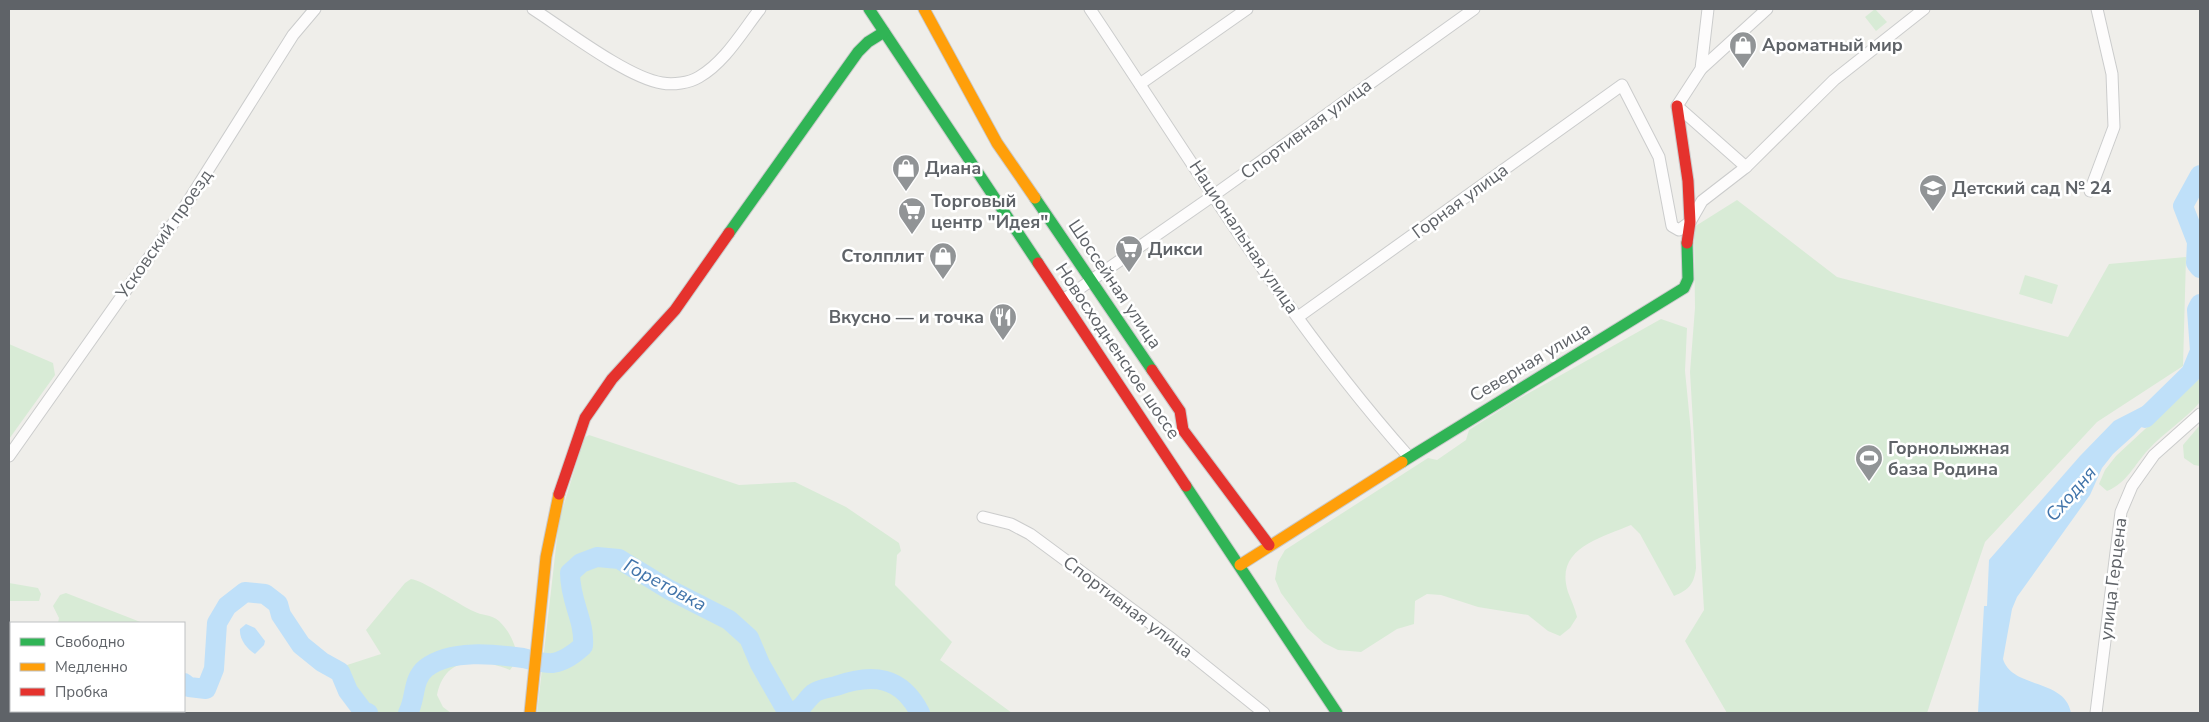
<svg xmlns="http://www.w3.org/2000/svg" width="2209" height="722" font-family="'Nunito Sans',sans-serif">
	<rect width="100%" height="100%" fill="#efeeea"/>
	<g fill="#d8ebd6">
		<path d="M1875 9 1887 22 1876 31 1865 17Z"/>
		<path d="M1737 200 1837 277 2068 337 2109 264 2186 257 2183 366 2097 422 1985 542 1927 713H1727L1685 641 1704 610 1690 372 1695 308 1694 227Z"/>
		<path d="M2025 275 2058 285 2052 304 2019 294Z"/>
		<path d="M1661 319 1687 328 1685 371 1691 432 1696 568C1694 584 1689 590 1674 596L1640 534 1631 525C1601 538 1554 548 1568 592 1571 600 1575 608 1577 617L1570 628 1560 636 1548 631 1528 615 1478 607 1441 595 1427 594 1415 601 1414 624 1397 629 1361 652 1338 650 1324 643 1307 628 1281 593 1275 579 1278 562 1285 550 1428 458 1437 460 1466 440 1469 430 1513 402Z"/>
		<path d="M9 344 53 363 55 375 9 439Z"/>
		<path d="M2200 378V402C2185 420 2164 432 2148 450 2134 465 2127 483 2107 491L2099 484 2105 470 2116 456Z"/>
		<path d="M2200 425V466L2194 465 2184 458 2183 445Z"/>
		<path d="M589 435 739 485 795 482 846 507 899 543 901 551 897 555 895 585 952 642 940 660 1012 713H537L559 521 584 438Z"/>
		<path d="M411 579C422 580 460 605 473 611 482 616 491 614 499 621 510 632 515 643 518 659L510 670C480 658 445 655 437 695L443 707 451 713H379L364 705 341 667 381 654 366 630 405 583Z"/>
		<path d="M9 583 38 588 41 594 39 601H9Z"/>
		<path d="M66 593 143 623H58L59 618 53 606 60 595Z"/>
		<path d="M11 678V711H98L103 713H9V680Z"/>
	</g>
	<g fill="#bfe0f9">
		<path d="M2164 400 2165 402 2134 435 2113 454 2102 468 2090 495 2017 597 2012 609 2003 659C2012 689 2065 678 2071 713H1978L1984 606H1987L1989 560 2080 456 2114 421 2149 403Z"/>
		<path d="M246 624 255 628 265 641 264 645 255 654C247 649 239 639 240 629Z"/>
	</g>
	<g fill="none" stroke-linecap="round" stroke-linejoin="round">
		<g stroke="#bfe0f9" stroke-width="20">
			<path d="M2200 175 2183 206 2197 242 2196 263 2200 268"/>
			<path d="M2145 418 2191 373 2200 351 2197 310 2200 304"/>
			<path d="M9 634 11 633"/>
			<path d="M184 683 189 687 206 689 214 669 217 623 227 606 245 592 265 594 278 604 281 615 301 645 322 662 340 672 348 691 363 711 368 713"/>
			<path d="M408 713C416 699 412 679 426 668 451 649 494 654 523 658 532 660 544 664 553 663 565 661 574 654 583 646 585 620 570 602 570 573L581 563 597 557 619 559 668 589 729 620 749 638 760 664 788 713"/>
			<path d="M791 713C803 710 805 700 814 693 820 689 829 688 836 686 873 673 901 676 920 713"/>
		</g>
		<g stroke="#cbcccc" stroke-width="13">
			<g id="street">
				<path d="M533 9C564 29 628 78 662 83 673 85 689 83 699 77 725 62 742 32 760 9"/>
				<path d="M1090 9C1192 161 1287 320 1409 457"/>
				<path d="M1708 9 1701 69 1677 106 1746 167 1834 80 1924 9"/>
				<path d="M1701 69 1767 9"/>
				<path d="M1140 84 1247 9"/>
				<path d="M2090 191 2114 127 2112 74 2097 9"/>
				<path d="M1063 300 1214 195 1474 9"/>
				<path d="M1298 317 1622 85 1659 157 1672 226 1679 230 1690 222 1702 201 1746 167"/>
				<path d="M9 456 184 208 293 35 315 9"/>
				<path d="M983 517 1011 524 1030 534 1172 639 1264 713"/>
				<path d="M2096 713 2121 512 2132 486 2154 455 2200 414"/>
			</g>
		</g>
		<g stroke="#cacacb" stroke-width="13">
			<g id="fast">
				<path d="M869 9 1038 263"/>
				<path d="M1035 198 1152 370"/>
				<path d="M729 233 858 52 868 42 884 32"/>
				<path d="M1402 462 1684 288 1688 279 1687 243"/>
				<path d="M1186 486 1337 713"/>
			</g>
		</g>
		<g stroke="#cacacb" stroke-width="13">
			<g id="slow">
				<path d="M924 9 997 143 1035 198"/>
				<path d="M1240 565 1402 462"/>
				<path d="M530 713 546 557 559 494"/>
			</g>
		</g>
		<g stroke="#cacacb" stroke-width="13">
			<g id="jam">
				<path d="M1677 106 1688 181 1690 222 1687 243"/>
				<path d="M1038 263 1186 486"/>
				<path d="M1152 370 1180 411 1183 430 1269 545"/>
				<path d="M559 494 585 418 612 379 675 310 729 233"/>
			</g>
		</g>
		<use href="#street" stroke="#fdfcfc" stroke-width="11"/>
		<use href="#fast" stroke="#30b455" stroke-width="11"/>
		<use href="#slow" stroke="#ff9f0a" stroke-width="11"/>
		<use href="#jam" stroke="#e5322d" stroke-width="11"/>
	</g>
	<defs>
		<g id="shop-pin" transform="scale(1.4375)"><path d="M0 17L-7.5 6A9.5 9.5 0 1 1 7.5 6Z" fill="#919496" stroke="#fff"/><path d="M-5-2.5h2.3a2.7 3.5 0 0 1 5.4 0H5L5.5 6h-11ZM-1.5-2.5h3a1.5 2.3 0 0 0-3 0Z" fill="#fff"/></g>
		<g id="school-pin" transform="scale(1.4375)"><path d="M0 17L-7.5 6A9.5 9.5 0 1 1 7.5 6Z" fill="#919496" stroke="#fff"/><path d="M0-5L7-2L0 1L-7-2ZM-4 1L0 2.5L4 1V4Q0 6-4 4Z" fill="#fff"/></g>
		<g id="supermarket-pin" transform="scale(1.4375)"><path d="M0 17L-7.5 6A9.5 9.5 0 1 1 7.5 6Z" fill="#919496" stroke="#fff"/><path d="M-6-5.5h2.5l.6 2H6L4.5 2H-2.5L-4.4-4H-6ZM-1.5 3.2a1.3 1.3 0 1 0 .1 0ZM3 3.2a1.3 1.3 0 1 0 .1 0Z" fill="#fff"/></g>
		<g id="restaurant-pin" transform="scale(1.4375)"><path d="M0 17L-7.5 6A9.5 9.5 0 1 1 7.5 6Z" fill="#919496" stroke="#fff"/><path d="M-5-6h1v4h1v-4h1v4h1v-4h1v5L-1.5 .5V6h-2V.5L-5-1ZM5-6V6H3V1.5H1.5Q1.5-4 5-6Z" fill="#fff"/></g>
		<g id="stadium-pin" transform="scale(1.4375)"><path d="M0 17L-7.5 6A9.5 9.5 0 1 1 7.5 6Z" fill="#919496" stroke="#fff"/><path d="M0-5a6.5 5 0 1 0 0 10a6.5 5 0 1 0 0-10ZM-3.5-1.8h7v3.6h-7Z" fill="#fff"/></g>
	</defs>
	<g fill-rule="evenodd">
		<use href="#shop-pin" x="1743" y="45"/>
		<use href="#shop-pin" x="906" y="168"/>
		<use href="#school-pin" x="1933" y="188"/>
		<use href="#supermarket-pin" x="912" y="211"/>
		<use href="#supermarket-pin" x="1129" y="249"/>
		<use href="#shop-pin" x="943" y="256"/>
		<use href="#restaurant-pin" x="1003" y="317"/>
		<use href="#stadium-pin" x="1869" y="458"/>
	</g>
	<g text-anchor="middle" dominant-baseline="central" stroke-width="5" stroke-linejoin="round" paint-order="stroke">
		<g font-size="18" font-weight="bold" fill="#5f6368" stroke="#fff" text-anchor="start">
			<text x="1762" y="45">Ароматный мир</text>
			<text x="925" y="168">Диана</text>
			<text x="1952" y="188">Детский сад № 24</text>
			<text x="931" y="201">Торговый<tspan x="931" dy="21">центр "Идея"</tspan></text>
			<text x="1148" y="249">Дикси</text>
			<text x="924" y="256" text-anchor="end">Столплит</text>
			<text x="984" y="317" text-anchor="end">Вкусно — и точка</text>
			<text x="1888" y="448">Горнолыжная<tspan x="1888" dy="21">база Родина</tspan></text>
		</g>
		<g font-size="18" fill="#5f6368" stroke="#fff">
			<text transform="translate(1306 129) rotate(-36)">Спортивная улица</text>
			<text transform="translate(1460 201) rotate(-36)">Горная улица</text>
			<text transform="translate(164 234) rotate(-55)">Усковский проезд</text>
			<text transform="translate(1244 237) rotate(56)">Национальная улица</text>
			<text transform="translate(1115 284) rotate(56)">Шоссейная улица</text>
			<text transform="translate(1118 351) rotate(56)">Новосходненское шоссе</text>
			<text transform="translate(1530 362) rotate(-31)">Северная улица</text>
			<text transform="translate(2113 579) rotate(-83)">улица Герцена</text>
			<text transform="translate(1128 607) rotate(37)">Спортивная улица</text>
		</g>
		<g font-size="19" font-style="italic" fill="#4174aa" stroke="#fff">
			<text transform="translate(2071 494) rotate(-49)">Сходня</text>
			<text transform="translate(665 585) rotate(28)">Горетовка</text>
		</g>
	</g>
	<rect width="2209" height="722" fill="none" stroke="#5f6368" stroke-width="20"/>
	<rect x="10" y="622" width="175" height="90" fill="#ffffff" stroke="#bfc1c3"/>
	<rect x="20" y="638" width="25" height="8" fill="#30b455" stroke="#bfc1c3"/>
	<text x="55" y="647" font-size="15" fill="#5f6368">Свободно</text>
	<rect x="20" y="663" width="25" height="8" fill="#ff9f0a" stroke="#bfc1c3"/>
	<text x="55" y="672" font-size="15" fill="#5f6368">Медленно</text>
	<rect x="20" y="688" width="25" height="8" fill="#e5322d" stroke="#bfc1c3"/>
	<text x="55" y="697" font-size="15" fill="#5f6368">Пробка</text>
</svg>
